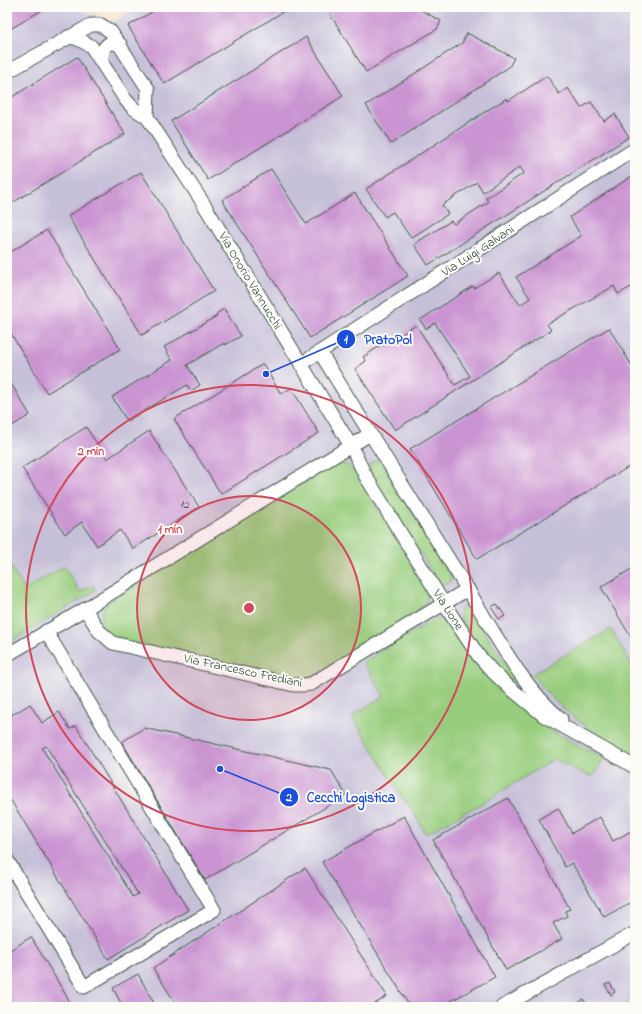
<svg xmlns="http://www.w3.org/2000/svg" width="642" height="1014" font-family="'Indie Flower',sans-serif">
	<rect width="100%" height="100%" fill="#fdfcf7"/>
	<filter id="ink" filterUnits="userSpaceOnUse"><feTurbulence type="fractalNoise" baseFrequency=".025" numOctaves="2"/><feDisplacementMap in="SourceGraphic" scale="8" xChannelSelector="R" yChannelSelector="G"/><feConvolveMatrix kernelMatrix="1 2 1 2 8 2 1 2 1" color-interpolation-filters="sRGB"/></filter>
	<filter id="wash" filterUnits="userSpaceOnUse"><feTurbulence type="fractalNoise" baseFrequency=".012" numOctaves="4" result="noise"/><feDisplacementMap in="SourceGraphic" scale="16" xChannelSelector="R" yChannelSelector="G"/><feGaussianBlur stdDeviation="0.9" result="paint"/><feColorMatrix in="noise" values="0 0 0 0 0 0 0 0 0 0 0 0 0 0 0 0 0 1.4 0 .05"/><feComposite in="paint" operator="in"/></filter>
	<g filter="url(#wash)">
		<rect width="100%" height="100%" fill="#f1dcbc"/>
		<path fill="#c7c0d9" d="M7 7H76L78 10 115 21 137 7H620L635 15V1007H7V644L96 590 80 593 64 566 25 590 7 561V505L11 502 7 495Z"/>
		<g fill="#99cd7e" stroke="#5c8559">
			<path d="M376 460 382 463 450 575 451 581 448 584 442 585 438 582 370 470V464Z"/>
			<path d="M340 463 348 465 354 470 423 583 427 593V602L416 612 417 614 314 676 301 680 125 641C120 639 114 638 109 635 99 627 99 612 107 603L332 466Z"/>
			<path d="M7 561 25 590 64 566 80 592 93 585 96 590 7 644Z"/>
			<path d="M463 607H468L471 610 503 661 520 685 519 686C503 677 466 633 459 615L460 610Z"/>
			<path d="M438 619C453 624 465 651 475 662 496 688 522 711 550 729 567 740 586 748 604 758L596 773 591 777 554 759 491 798 426 834 407 802H405L352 716 384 696 363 662 431 621Z"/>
			<path d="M611 629 635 670V756C596 735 558 711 532 674Z"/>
		</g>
		<g id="blocks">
			<g fill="#ca94d2" fill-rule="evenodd">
				<path d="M7 7H47L7 31Z"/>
				<path d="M160 7H291L164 84 128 26Z"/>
				<path d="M342 7H415L441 21 437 29 366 72 330 14Z"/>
				<path d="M467 33 514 58 509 67 391 144 366 105 462 43Z"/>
				<path d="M306 37 343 96 208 180 171 121Z"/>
				<path d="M77 57 125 134 7 206V100Z"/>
				<path d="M547 76 559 94 568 88 581 108 591 102 604 121 615 114 629 137 428 265 414 244 451 221 454 224 488 202 486 198 524 173 520 167 483 192 477 182 442 205 448 214 411 238 393 212 385 217 366 189 491 108 507 98 508 101Z"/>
				<path d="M271 169 306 224 355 193 408 276 310 338 222 200Z"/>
				<path d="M141 172 214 291 142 335 68 216Z"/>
				<path d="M635 174V285L618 294 614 286 547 324 551 330 395 430 355 369 366 361 363 357 383 344 384 346 416 325 455 385 470 376 435 323 426 329 420 320 473 286 474 288 499 273 520 305 530 298 516 277 581 236 570 217Z"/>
				<path d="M47 230 120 349 47 393 7 327V254Z"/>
				<path d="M224 309 241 336 225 345 224 343 187 365 200 385 191 391 187 385 127 421 112 397 172 360 164 347 217 316 216 314Z"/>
				<path d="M609 328 635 371V463L477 559 410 449Z"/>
				<path d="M263 364 281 394 291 388 319 433 221 494 174 419Z"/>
				<path d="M7 377 30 415 7 429Z"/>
				<path d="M86 427 107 459 149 431 199 507 133 549 120 530 97 546 82 522 65 534 22 468Z"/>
				<path d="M635 567V644L601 587Z"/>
				<path d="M497 604 505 616 499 619 491 607Z"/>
				<path d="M30 704 42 723 59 712 70 729 76 726 188 910 108 959 7 794V706L12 715ZM46 746 138 894 133 897 42 748Z"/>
				<path d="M144 728 331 770 346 795 205 880 122 742Z"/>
				<path d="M508 798 570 909 565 911 567 916 553 923 562 939 506 970 433 840Z"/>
				<path d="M558 808 572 833 600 817 613 841 635 829V900L604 917 572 863 565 867 539 819Z"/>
				<path d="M404 816 495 977 440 1007H410L322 862Z"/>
				<path d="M305 868 387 996 370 1007H322L321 1005 318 1007H178L153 968Z"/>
				<path d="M31 937 73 1007H7V952Z"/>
				<path d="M138 974 155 1005 157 1004 159 1007H123L113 988Z"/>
				<path d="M610 983 615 992 611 995 605 985Z"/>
				<path d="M583 999 588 1007H580L578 1003Z"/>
			</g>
		</g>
	</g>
	<g filter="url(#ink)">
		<use href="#blocks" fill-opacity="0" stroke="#3e5548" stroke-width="1"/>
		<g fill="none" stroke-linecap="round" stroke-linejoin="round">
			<g stroke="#3e5548" stroke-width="15">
				<g id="minor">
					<path d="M68 37 78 39 91 46 125 99 133 108 147 117 203 203 351 446 365 475 444 604 478 655 493 672 509 687 543 715 635 767"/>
					<path d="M102 63C102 54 102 47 110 43L120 44"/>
					<path d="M7 72 91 25H101L111 32 148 89 147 117"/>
					<path d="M320 352C368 431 417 508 466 587 494 631 520 685 561 719"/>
					<path d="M301 364 635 149"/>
					<path d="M85 609 99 631 113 643 294 685H303L311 684 468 589"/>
					<path d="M7 655 85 609 370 434"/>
					<path d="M7 860 84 987 214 910 46 631"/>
					<path d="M502 1007 635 933"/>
				</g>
			</g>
			<use href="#minor" stroke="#fff" stroke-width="13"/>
		</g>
	</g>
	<circle cx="249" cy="608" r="112" fill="#d1495b" fill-opacity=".12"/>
	<g fill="none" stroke="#d1495b" stroke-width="2">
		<circle cx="249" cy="608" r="112"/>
		<circle cx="249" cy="608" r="223"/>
	</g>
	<g text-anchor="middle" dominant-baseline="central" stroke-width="4" stroke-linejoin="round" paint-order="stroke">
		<g font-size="11" fill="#4a535c">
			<text x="185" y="505">12</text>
		</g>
		<g font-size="13" fill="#1f3d34" stroke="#fdfcf7">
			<text transform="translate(478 251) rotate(-33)">Via Luigi Galvani</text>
			<text transform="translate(250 281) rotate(59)">Via Onorio Vannucchi</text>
			<text transform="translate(448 610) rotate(57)">Via Lione</text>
			<text transform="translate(243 671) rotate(12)">Via Francesco Frediani</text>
		</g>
	</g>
	<circle cx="249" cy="608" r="6" fill="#d1495b" stroke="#fdfcf7" stroke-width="2"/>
	<g font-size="12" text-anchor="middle" font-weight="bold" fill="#d1495b" stroke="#fdfcf7" stroke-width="4" stroke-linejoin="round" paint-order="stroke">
		<text x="91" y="455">2 min</text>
		<text x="170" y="533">1 min</text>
	</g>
	<path fill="none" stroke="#1d4ed8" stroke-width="1.5" d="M266 374L346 339M220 769L289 797"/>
	<g fill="#1d4ed8" stroke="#fdfcf7" stroke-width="1.5">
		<circle cx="266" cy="374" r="4"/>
		<circle cx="220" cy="769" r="4"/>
		<circle cx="346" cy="339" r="10"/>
		<circle cx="289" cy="797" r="10"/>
	</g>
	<g font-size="12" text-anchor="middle" font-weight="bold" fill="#fff">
		<text x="346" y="343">1</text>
		<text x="289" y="801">2</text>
	</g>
	<g font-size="14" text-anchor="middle" font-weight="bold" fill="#1d4ed8" stroke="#fdfcf7" stroke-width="4" stroke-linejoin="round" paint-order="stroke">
		<text x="388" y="344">PratoPol</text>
		<text x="351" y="802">Cecchi Logistica</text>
	</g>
	<rect width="642" height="1014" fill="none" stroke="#fdfcf7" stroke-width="24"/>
</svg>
